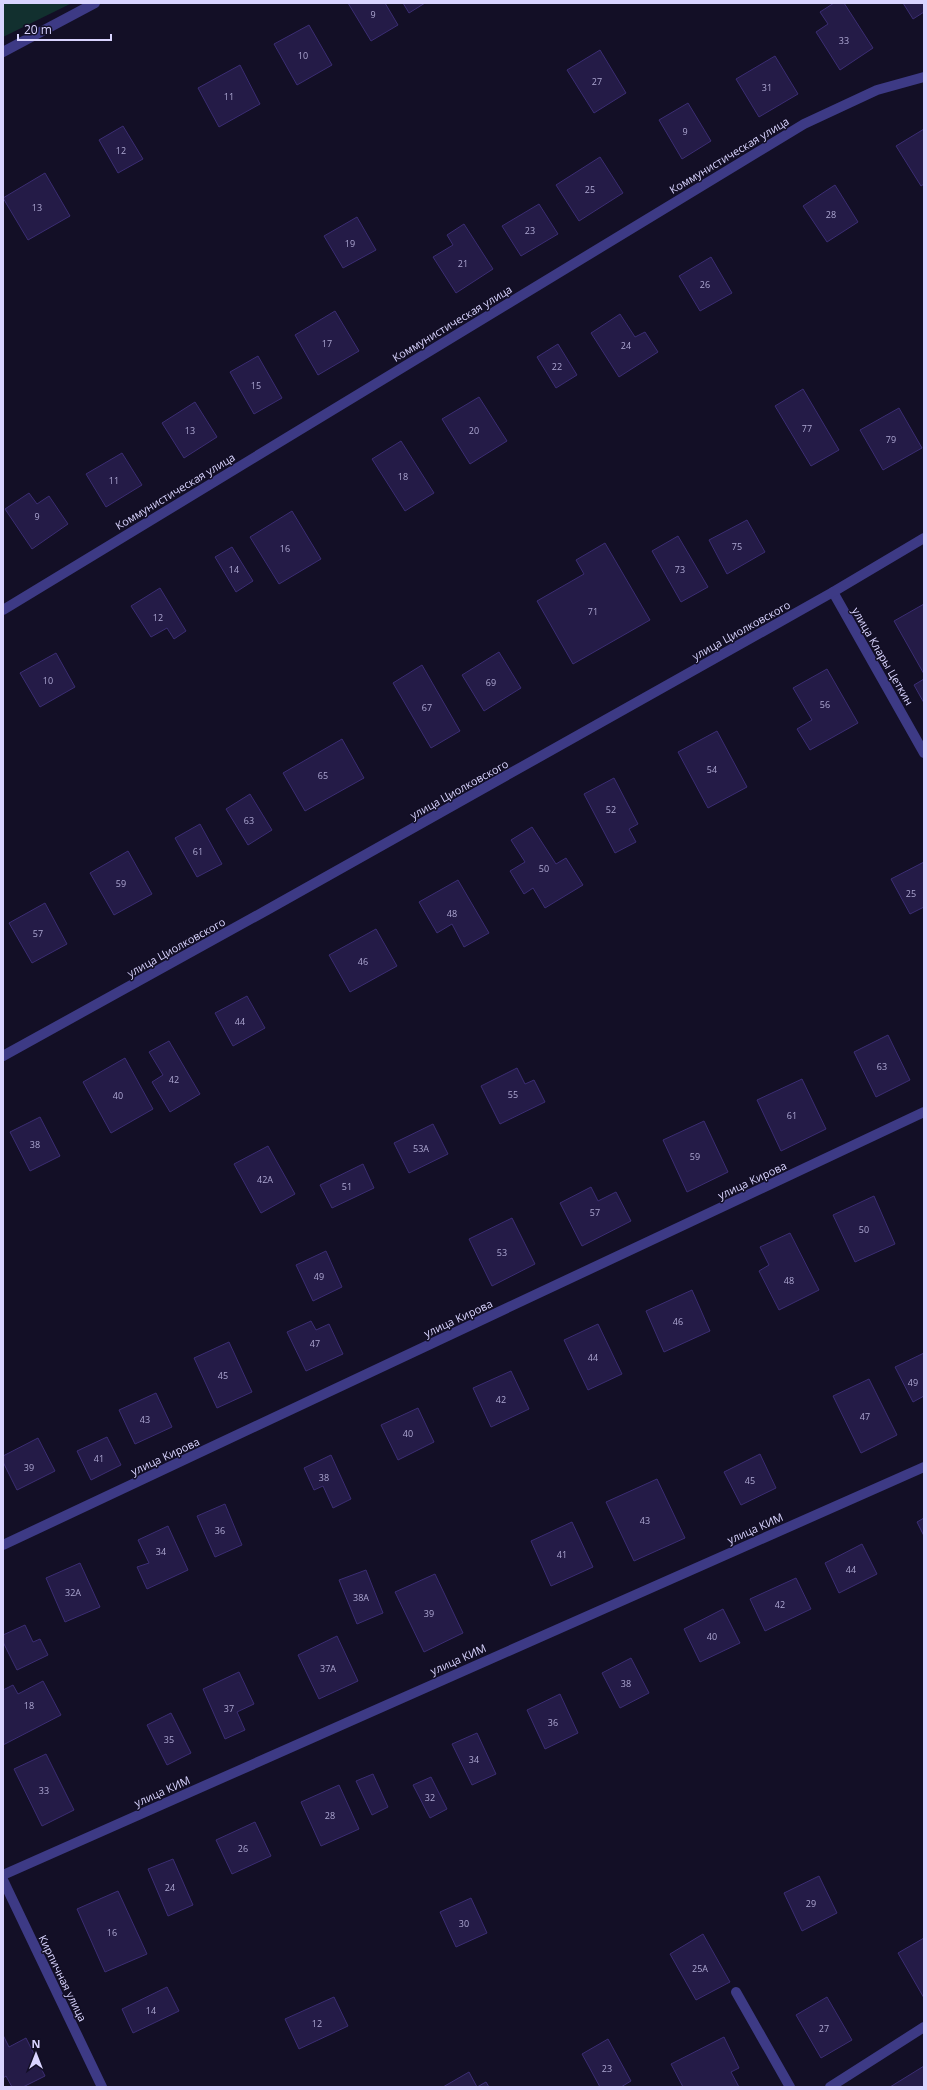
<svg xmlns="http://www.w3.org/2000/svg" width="927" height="2090" font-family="'Open Sans',sans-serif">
	<rect width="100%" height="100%" fill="#130f26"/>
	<path fill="#12302f" d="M3 3H72L3 37Z"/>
	<g fill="#241b47" stroke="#3b2d73">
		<path d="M348 3H385L398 25 371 41Z"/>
		<path d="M403 3H425L409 13Z"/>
		<path d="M834 3H844L873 48 840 70 816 32 828 24 820 12Z"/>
		<path d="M903 3H924V12L913 19Z"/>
		<path d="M309 25 332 65 297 85 274 44Z"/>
		<path d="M600 50 626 93 594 113 567 70Z"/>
		<path d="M775 56 798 94 759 117 736 79Z"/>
		<path d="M240 65 260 104 219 127 198 88Z"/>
		<path d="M688 103 711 141 682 159 659 120Z"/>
		<path d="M123 126 143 159 118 173 99 140Z"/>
		<path d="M924 129V184L921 186 896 146Z"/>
		<path d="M600 157 623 193 579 221 556 185Z"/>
		<path d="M45 173 70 216 28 240 3 198Z"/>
		<path d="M835 185 858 222 827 242 803 206Z"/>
		<path d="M539 204 558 234 521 256 502 226Z"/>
		<path d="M357 217 376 250 343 268 324 236Z"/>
		<path d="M464 224 493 269 456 293 433 257 453 245 447 235Z"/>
		<path d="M711 257 732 293 700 311 679 276Z"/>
		<path d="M335 311 359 351 318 375 295 335Z"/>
		<path d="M620 314 635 337 645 332 658 352 619 377 591 333Z"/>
		<path d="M558 344 577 375 556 388 537 357Z"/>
		<path d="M258 356 282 398 254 414 230 372Z"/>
		<path d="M803 389 839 450 811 466 775 406Z"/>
		<path d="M479 397 507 441 470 464 442 419Z"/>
		<path d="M195 402 217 437 184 458 162 423Z"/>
		<path d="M899 408 922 448 883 470 860 430Z"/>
		<path d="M401 441 434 493 405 511 372 459Z"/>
		<path d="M122 453 142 485 106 507 86 474Z"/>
		<path d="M29 493 37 504 49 496 68 524 32 549 5 509Z"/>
		<path d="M292 511 321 559 279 584 250 537Z"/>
		<path d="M747 520 765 552 727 574 709 540Z"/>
		<path d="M678 536 708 587 681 602 652 551Z"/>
		<path d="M605 543 650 620 573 664 537 601 584 574 576 560Z"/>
		<path d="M232 547 253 581 236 592 215 557Z"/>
		<path d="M160 588 186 631 174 639 167 628 151 637 131 606Z"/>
		<path d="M924 604V674L894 621Z"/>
		<path d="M499 652 521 688 484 711 462 675Z"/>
		<path d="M56 653 75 687 40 707 20 673Z"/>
		<path d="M422 665 460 731 431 748 393 683Z"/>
		<path d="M827 669 858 723 810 750 797 729 812 720 793 688Z"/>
		<path d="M924 679V703L914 685Z"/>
		<path d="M717 731 747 787 708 808 678 752Z"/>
		<path d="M342 739 364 778 305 811 283 773Z"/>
		<path d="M614 778 638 824 629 829 636 842 615 853 584 794Z"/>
		<path d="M250 794 272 830 248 845 226 809Z"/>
		<path d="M200 824 222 864 197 877 175 838Z"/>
		<path d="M532 827 556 864 566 858 583 885 545 908 533 888 524 894 510 871 525 862 511 840Z"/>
		<path d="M128 851 152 894 114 915 90 873Z"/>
		<path d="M924 862V907L910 914 891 879Z"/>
		<path d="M458 880 489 933 464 947 452 924 437 933 419 902Z"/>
		<path d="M45 903 67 944 32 963 9 923Z"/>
		<path d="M376 929 397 966 350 992 329 955Z"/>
		<path d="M247 996 265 1028 233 1046 215 1013Z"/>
		<path d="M888 1035 910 1080 876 1097 854 1052Z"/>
		<path d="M169 1041 200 1094 170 1112 152 1082 163 1075 149 1052Z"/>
		<path d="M125 1058 153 1109 111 1133 83 1082Z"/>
		<path d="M517 1068 525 1084 534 1080 545 1102 500 1124 481 1086Z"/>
		<path d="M802 1079 826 1129 781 1151 757 1100Z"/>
		<path d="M40 1117 60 1156 30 1171 10 1132Z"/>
		<path d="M704 1121 728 1172 687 1192 663 1140Z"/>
		<path d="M433 1124 448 1154 409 1173 394 1143Z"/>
		<path d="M268 1146 295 1194 261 1213 234 1164Z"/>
		<path d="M363 1164 374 1188 332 1208 320 1185Z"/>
		<path d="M591 1187 598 1201 616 1192 631 1221 582 1246 560 1203Z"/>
		<path d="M874 1196 895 1244 855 1262 833 1215Z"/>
		<path d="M512 1218 535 1264 492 1286 469 1239Z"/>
		<path d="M790 1233 819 1290 779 1310 759 1271 769 1265 760 1247Z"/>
		<path d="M326 1251 342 1287 313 1301 296 1265Z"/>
		<path d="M692 1290 710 1331 664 1352 646 1311Z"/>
		<path d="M311 1321 316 1330 329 1324 343 1354 306 1371 287 1332Z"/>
		<path d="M598 1324 622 1374 588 1390 564 1340Z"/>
		<path d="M229 1342 252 1392 217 1408 194 1358Z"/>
		<path d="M924 1353V1396L913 1402 895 1367Z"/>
		<path d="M511 1371 529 1409 491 1427 473 1388Z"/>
		<path d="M869 1379 897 1435 861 1453 833 1396Z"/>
		<path d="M156 1393 172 1427 135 1444 119 1410Z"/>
		<path d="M418 1408 434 1442 398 1460 381 1425Z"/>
		<path d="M107 1437 121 1465 91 1480 77 1451Z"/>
		<path d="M38 1438 55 1471 17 1490 3 1462V1456Z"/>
		<path d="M760 1454 776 1488 741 1505 724 1472Z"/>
		<path d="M331 1455 351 1499 333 1508 323 1486 314 1490 304 1468Z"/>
		<path d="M657 1479 685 1538 634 1561 606 1502Z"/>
		<path d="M225 1504 242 1545 215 1557 197 1516Z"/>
		<path d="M924 1518V1536L917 1522Z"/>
		<path d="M572 1522 593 1567 551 1586 531 1541Z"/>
		<path d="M168 1526 188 1570 147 1589 137 1567 149 1563 138 1540Z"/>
		<path d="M862 1544 877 1574 839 1593 825 1563Z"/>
		<path d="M80 1563 100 1607 65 1622 46 1578Z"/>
		<path d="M366 1570 383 1613 357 1624 339 1580Z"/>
		<path d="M435 1574 463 1633 424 1652 395 1592Z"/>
		<path d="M796 1578 811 1609 765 1631 750 1599Z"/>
		<path d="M723 1609 740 1643 700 1662 684 1629Z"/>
		<path d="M25 1625 33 1642 40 1639 48 1655 17 1670 3 1642V1635Z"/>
		<path d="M337 1636 358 1681 319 1699 298 1655Z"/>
		<path d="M631 1658 649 1693 620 1708 602 1673Z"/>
		<path d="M239 1672 254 1704 237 1712 245 1730 225 1739 203 1689Z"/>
		<path d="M43 1681 61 1715 3 1745V1690L13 1685 18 1694Z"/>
		<path d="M560 1694 578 1733 545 1749 527 1710Z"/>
		<path d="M171 1713 191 1753 167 1765 147 1725Z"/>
		<path d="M477 1733 496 1774 472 1785 452 1744Z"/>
		<path d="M46 1754 74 1810 42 1826 14 1769Z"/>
		<path d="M373 1774 388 1807 372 1815 356 1781Z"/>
		<path d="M431 1777 447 1809 430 1818 413 1785Z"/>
		<path d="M339 1785 359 1829 321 1846 301 1802Z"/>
		<path d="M255 1822 271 1856 232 1874 216 1840Z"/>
		<path d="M173 1859 193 1905 168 1916 148 1869Z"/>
		<path d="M819 1876 837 1913 802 1931 784 1893Z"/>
		<path d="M118 1891 147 1954 105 1972 77 1909Z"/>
		<path d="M471 1898 487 1933 456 1947 440 1912Z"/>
		<path d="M703 1934 730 1982 696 2000 670 1954Z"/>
		<path d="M924 1938V1998L898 1953Z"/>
		<path d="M167 1987 179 2011 133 2033 122 2009Z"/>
		<path d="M334 1997 348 2026 299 2049 285 2019Z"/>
		<path d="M827 1997 852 2040 821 2058 796 2015Z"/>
		<path d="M3 2035 9 2047 26 2038 45 2076 23 2087H12L6 2076 3 2078Z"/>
		<path d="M724 2037 739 2068 731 2072 739 2087H683L671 2064Z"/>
		<path d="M608 2039 631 2081 621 2087H600L582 2054Z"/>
		<path d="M924 2066V2087H890Z"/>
		<path d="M469 2072 477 2087 486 2082 489 2087H443Z"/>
	</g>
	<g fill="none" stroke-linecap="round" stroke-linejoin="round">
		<path stroke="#3d3a85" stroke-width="10" d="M736 1992 790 2087"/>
		<g stroke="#3d3a85" stroke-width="10">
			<path d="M3 52 95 3"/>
			<path d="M833 592 924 753"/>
			<path d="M3 610 804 124 877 90 924 77"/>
			<path d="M3 1056 267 910 833 592 924 538"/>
			<path d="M3 1545 924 1112"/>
			<path d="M3 1875 924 1467"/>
			<path d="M3 1880 102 2087"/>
			<path d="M830 2087 924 2027"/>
		</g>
	</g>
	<g text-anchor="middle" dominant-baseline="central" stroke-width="3" stroke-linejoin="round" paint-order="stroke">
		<g font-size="9" fill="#aca6d1">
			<text x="373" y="14">9</text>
			<text x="844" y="40">33</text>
			<text x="303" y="55">10</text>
			<text x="597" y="81">27</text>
			<text x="767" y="87">31</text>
			<text x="229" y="96">11</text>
			<text x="685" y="131">9</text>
			<text x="121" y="150">12</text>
			<text x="590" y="189">25</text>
			<text x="37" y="207">13</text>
			<text x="831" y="214">28</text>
			<text x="530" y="230">23</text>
			<text x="350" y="243">19</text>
			<text x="463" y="263">21</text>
			<text x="705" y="284">26</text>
			<text x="327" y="343">17</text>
			<text x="626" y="345">24</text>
			<text x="557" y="366">22</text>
			<text x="256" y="385">15</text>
			<text x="807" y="428">77</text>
			<text x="190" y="430">13</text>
			<text x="474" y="430">20</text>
			<text x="891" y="439">79</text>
			<text x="403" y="476">18</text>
			<text x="114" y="480">11</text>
			<text x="37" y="516">9</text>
			<text x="737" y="546">75</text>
			<text x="285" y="548">16</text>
			<text x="234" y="569">14</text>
			<text x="680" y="569">73</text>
			<text x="593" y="611">71</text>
			<text x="158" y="617">12</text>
			<text x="48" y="680">10</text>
			<text x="491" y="682">69</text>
			<text x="825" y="704">56</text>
			<text x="427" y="707">67</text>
			<text x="712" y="769">54</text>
			<text x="323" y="775">65</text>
			<text x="611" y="809">52</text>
			<text x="249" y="820">63</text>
			<text x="198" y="851">61</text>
			<text x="544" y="868">50</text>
			<text x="121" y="883">59</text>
			<text x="911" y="893">25</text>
			<text x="452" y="913">48</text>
			<text x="38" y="933">57</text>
			<text x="363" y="961">46</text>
			<text x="240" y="1021">44</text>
			<text x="882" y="1066">63</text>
			<text x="174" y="1079">42</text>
			<text x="513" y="1094">55</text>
			<text x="118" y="1095">40</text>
			<text x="792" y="1115">61</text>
			<text x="35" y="1144">38</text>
			<text x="421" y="1148">53А</text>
			<text x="695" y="1156">59</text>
			<text x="265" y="1179">42А</text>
			<text x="347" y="1186">51</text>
			<text x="595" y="1212">57</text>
			<text x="864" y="1229">50</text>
			<text x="502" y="1252">53</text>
			<text x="319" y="1276">49</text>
			<text x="789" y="1280">48</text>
			<text x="678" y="1321">46</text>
			<text x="315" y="1343">47</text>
			<text x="593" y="1357">44</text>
			<text x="223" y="1375">45</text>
			<text x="913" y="1382">49</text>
			<text x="501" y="1399">42</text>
			<text x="865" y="1416">47</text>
			<text x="145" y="1419">43</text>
			<text x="408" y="1433">40</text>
			<text x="99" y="1458">41</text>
			<text x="29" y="1467">39</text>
			<text x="324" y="1477">38</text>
			<text x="750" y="1480">45</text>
			<text x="645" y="1520">43</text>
			<text x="220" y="1530">36</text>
			<text x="161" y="1551">34</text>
			<text x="562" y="1554">41</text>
			<text x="851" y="1569">44</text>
			<text x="73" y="1592">32А</text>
			<text x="361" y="1597">38А</text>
			<text x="780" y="1604">42</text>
			<text x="429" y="1613">39</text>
			<text x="712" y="1636">40</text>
			<text x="328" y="1668">37А</text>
			<text x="626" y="1683">38</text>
			<text x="29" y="1705">18</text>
			<text x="229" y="1708">37</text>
			<text x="553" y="1722">36</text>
			<text x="169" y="1739">35</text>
			<text x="474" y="1759">34</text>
			<text x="44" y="1790">33</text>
			<text x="430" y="1797">32</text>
			<text x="330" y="1815">28</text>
			<text x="243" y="1848">26</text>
			<text x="170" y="1887">24</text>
			<text x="811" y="1903">29</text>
			<text x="464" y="1923">30</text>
			<text x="112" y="1932">16</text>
			<text x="700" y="1968">25А</text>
			<text x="151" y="2010">14</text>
			<text x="317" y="2023">12</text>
			<text x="824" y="2028">27</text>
			<text x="607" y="2068">23</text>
		</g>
		<g font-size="11" fill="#d9d4ff" stroke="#130f26">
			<text transform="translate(729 155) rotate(-31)">Коммунистическая улица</text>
			<text transform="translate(452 323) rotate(-31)">Коммунистическая улица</text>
			<text transform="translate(175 491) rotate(-31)">Коммунистическая улица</text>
			<text transform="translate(741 630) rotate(-29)">улица Циолковского</text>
			<text transform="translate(883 656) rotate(60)">улица Клары Цеткин</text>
			<text transform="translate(459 789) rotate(-29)">улица Циолковского</text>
			<text transform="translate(176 947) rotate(-29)">улица Циолковского</text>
			<text transform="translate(752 1180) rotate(-25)">улица Кирова</text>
			<text transform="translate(458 1318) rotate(-25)">улица Кирова</text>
			<text transform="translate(165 1456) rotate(-25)">улица Кирова</text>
			<text transform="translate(755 1528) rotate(-24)">улица КИМ</text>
			<text transform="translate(458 1659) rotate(-24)">улица КИМ</text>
			<text transform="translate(162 1791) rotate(-24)">улица КИМ</text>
			<text transform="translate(63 1978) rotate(64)">Кирпичная улица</text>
		</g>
	</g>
	<rect width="927" height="2090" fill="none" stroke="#d9d4ff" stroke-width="8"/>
	<g transform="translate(36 2054)" stroke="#130f26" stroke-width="3" paint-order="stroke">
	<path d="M0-3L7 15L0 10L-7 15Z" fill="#d9d4ff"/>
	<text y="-6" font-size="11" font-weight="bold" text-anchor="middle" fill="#d9d4ff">N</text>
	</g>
	<path d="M18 34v6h93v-6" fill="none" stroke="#d9d4ff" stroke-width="2"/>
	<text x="24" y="34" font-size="12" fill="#d9d4ff" stroke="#130f26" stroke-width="3" paint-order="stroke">20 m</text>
</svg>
